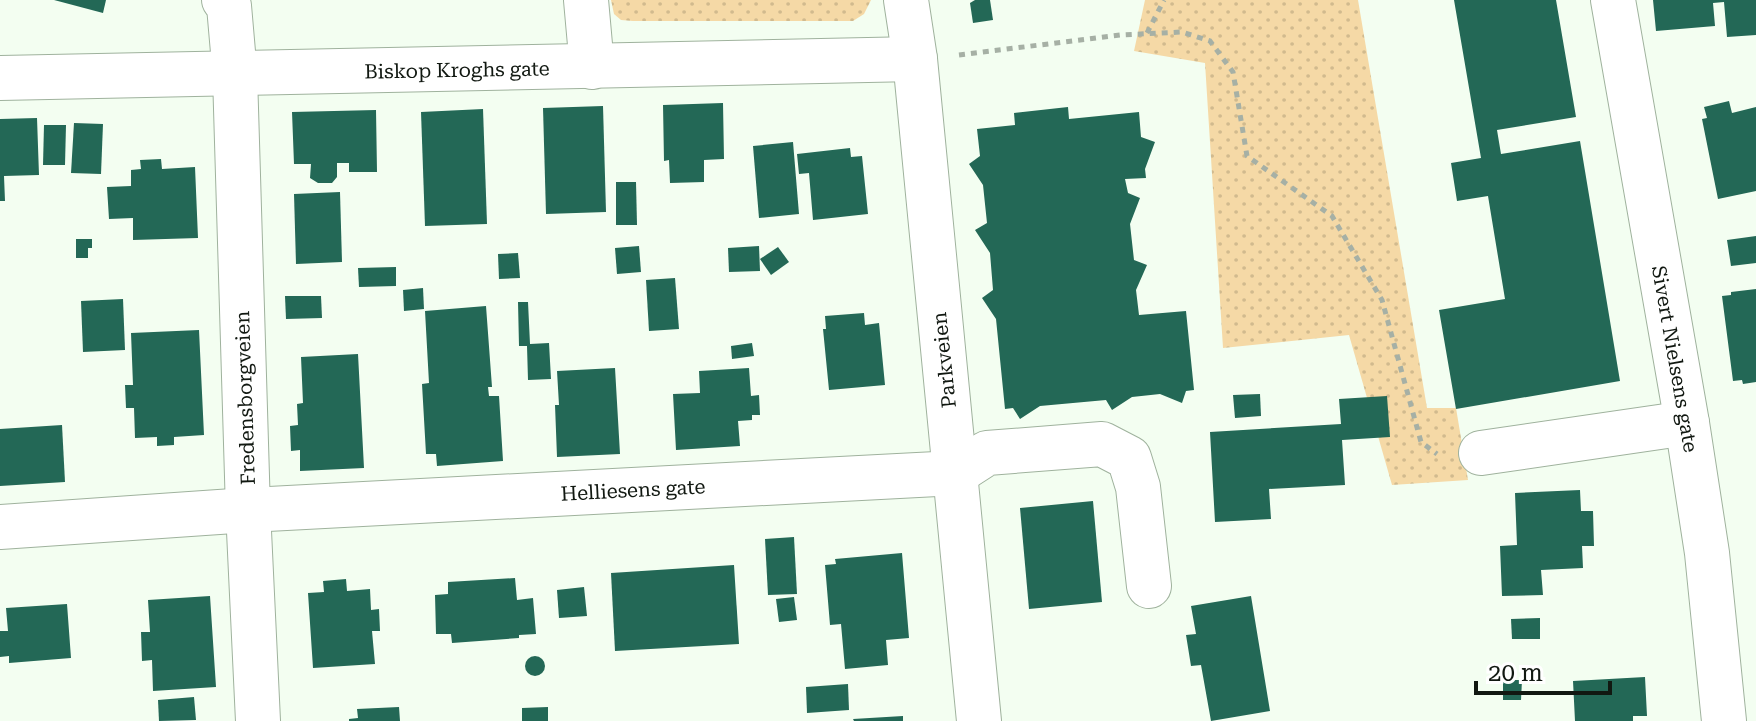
<svg xmlns="http://www.w3.org/2000/svg" width="1756" height="721" font-family="'Roboto Serif',serif">
	<defs>
		<pattern id="grass-dots" width="8" height="8" patternUnits="userSpaceOnUse" patternTransform="scale(2)"><rect width="8" height="8" fill="#f5d9a6"/><path d="M2 2h.1M6 6h.1" fill="none" stroke="#d1ba8e" stroke-width="1.8" stroke-linecap="round"/></pattern>
	</defs>
	<rect width="100%" height="100%" fill="#f3fef1"/>
	<g fill="url(#grass-dots)">
		<path d="M611 0H871L864 14 853 21H633L621 20 614 14Z"/>
		<path d="M1145 0H1358L1427 408H1456L1468 480 1392 485 1349 335 1223 348 1205 63 1134 51Z"/>
	</g>
	<g fill="#236856">
		<path d="M54 0H106L103 13Z"/>
		<path d="M975 0H990L993 20 973 23 970 3Z"/>
		<path d="M1454 0H1556L1576 117 1497 130 1501 154 1580 141 1620 381 1456 409 1439 310 1505 299 1488 196 1457 201 1451 163 1481 158Z"/>
		<path d="M1653 0H1756V35L1727 37 1724 2 1713 3 1715 26 1656 31Z"/>
		<path d="M1729 101 1732 113 1756 107V191L1718 199 1702 119 1707 118 1704 107Z"/>
		<path d="M723 103 724 159 704 160V182L670 183 669 160 664 161 663 105Z"/>
		<path d="M603 106 606 212 546 214 543 108Z"/>
		<path d="M1068 107 1069 119 1139 112 1141 137 1155 142 1145 169 1146 178 1125 179 1128 193 1140 198 1130 224 1134 260 1147 265 1136 290 1139 315 1186 311 1194 390 1186 391 1182 403 1160 394 1132 397 1112 410 1106 400 1040 406 1020 419 1013 408 1005 409 996 319 982 298 993 290 990 253 975 230 987 223 983 185 969 164 980 156 977 129 1015 125 1014 113Z"/>
		<path d="M483 109 487 224 425 226 421 112Z"/>
		<path d="M376 110 377 172H349V163H337V177L332 183H318L310 178 311 164H294L292 112Z"/>
		<path d="M37 118 39 175 4 176 5 201H0V119Z"/>
		<path d="M74 123 103 124 101 174 71 173Z"/>
		<path d="M44 125H66L65 165H43Z"/>
		<path d="M793 142 799 214 759 218 753 146Z"/>
		<path d="M850 148 851 157 862 156 868 214 813 220 809 173 799 174 797 154Z"/>
		<path d="M161 159 162 169 195 167 198 238 133 240V218L109 219 107 187 131 186V170L141 169 140 160Z"/>
		<path d="M616 182H636L637 225H616Z"/>
		<path d="M340 192 342 262 296 264 294 194Z"/>
		<path d="M1756 236V263L1731 266 1727 240Z"/>
		<path d="M76 239H92V248H88V258H76Z"/>
		<path d="M639 246 641 272 617 274 615 248Z"/>
		<path d="M759 246 760 271 729 272 728 248Z"/>
		<path d="M778 247 789 262 771 275 760 259Z"/>
		<path d="M518 253 520 278 499 279 498 254Z"/>
		<path d="M396 267V286L359 287 358 268Z"/>
		<path d="M675 278 679 329 649 331 646 280Z"/>
		<path d="M423 288 424 309 404 311 403 290Z"/>
		<path d="M1756 289V382L1743 384 1742 380 1733 381 1722 296 1731 295V292Z"/>
		<path d="M285 296H321L322 318 286 319Z"/>
		<path d="M123 299 125 350 83 352 81 301Z"/>
		<path d="M518 302H528L530 344 549 343 551 379 528 380 527 346H519Z"/>
		<path d="M486 306 492 387H488L489 396H499L503 461 437 466 436 454H426L422 384 429 383 425 311Z"/>
		<path d="M864 313 865 325 879 323 885 385 829 390 823 329H826L825 316Z"/>
		<path d="M199 330 204 435 174 437V445L157 446V437L135 438 134 408H126L125 385H133L131 333Z"/>
		<path d="M752 343 754 356 732 359 731 346Z"/>
		<path d="M358 354 364 468 300 471V450L291 451 290 426 298 425 297 404 303 403 301 357Z"/>
		<path d="M615 368 620 454 557 457 555 405H559L557 371Z"/>
		<path d="M749 368 751 396 759 395 760 415H752V420L738 421 740 446 676 450 673 394 700 393 699 371Z"/>
		<path d="M1260 394 1261 416 1235 418 1233 395Z"/>
		<path d="M1387 396 1390 437 1342 440 1345 485 1269 489 1271 519 1215 522 1210 432 1341 424 1339 399Z"/>
		<path d="M62 425 65 482 0 486V429Z"/>
		<path d="M1580 490 1581 511H1593L1594 546H1582L1583 568 1541 570 1543 595 1502 596 1500 546 1517 545 1515 493Z"/>
		<path d="M1093 501 1102 602 1029 609 1020 508Z"/>
		<path d="M794 537 797 594 768 595 765 539Z"/>
		<path d="M902 553 909 638 886 640 888 665 845 669 841 624 830 625 825 565 836 564 835 559Z"/>
		<path d="M734 565 739 644 615 651 611 573Z"/>
		<path d="M515 578 517 600 533 598 536 634 519 635V638L452 643 451 634H436L435 595 448 594V582Z"/>
		<path d="M346 579 347 591 370 589 371 610 379 609 380 631H372L375 664 313 668 308 593 324 592 323 581Z"/>
		<path d="M584 587 587 616 559 618 557 590Z"/>
		<path d="M210 596 216 687 153 691 152 660 142 661 141 632H150L148 600Z"/>
		<path d="M1251 596 1270 711 1211 721 1201 665 1191 666 1186 635 1196 634 1191 606Z"/>
		<path d="M794 597 797 620 779 622 776 599Z"/>
		<path d="M67 604 71 658 9 663V656L0 657V631H8L6 608Z"/>
		<path d="M1540 618V639H1512L1511 619Z"/>
		<circle cx="535" cy="666" r="10"/>
		<path d="M1645 677 1647 716H1633V721H1575L1573 681Z"/>
		<path d="M1503 680H1522L1521 700H1503Z"/>
		<path d="M848 684 849 710 807 713 806 687Z"/>
		<path d="M194 697 196 720 159 721 158 700Z"/>
		<path d="M399 707 400 721H349V719L358 718 357 709Z"/>
		<path d="M548 707V721H522V708Z"/>
		<path d="M903 716V721H854L853 719Z"/>
	</g>
	<g fill="none" stroke-linecap="round" stroke-linejoin="round">
		<g stroke="#9fb29d" stroke-width="46">
			<g id="minor">
				<path d="M224 0 229 6 235 75 248 510 258 721"/>
				<path d="M586 0 592 67"/>
				<path d="M906 0 915 59 979 721"/>
				<path d="M1613 0 1687 423 1707 553 1724 721"/>
				<path d="M0 78 915 59"/>
				<path d="M1481 453 1687 423"/>
				<path d="M0 527 248 510 956 473 987 453 1102 444 1129 458 1138 487 1149 586"/>
			</g>
		</g>
		<g stroke="#a6b0a5" stroke-width="5" stroke-dasharray="6 6" stroke-linecap="butt">
			<path d="M1147 33 1164 0"/>
			<path d="M959 55 1120 35 1182 32 1210 41 1233 72 1247 156 1332 216 1382 300 1421 442 1437 454"/>
		</g>
		<use href="#minor" stroke="#fff" stroke-width="44"/>
	</g>
	<g text-anchor="middle" dominant-baseline="central" stroke-width="8" stroke-linejoin="round" paint-order="stroke">
		<g font-size="20" fill="#111811" stroke="#fff">
			<text transform="translate(457 70) rotate(-1)">Biskop Kroghs gate</text>
			<text transform="translate(1675 359) rotate(80)">Sivert Nielsens gate</text>
			<text transform="translate(944 360) rotate(-96)">Parkveien</text>
			<text transform="translate(245 398) rotate(-92)">Fredensborgveien</text>
			<text transform="translate(633 490) rotate(-3)">Helliesens gate</text>
		</g>
	</g>
	<path d="M1476 681v12h134v-12" fill="none" stroke="#111811" stroke-width="4"/>
	<text x="1488" y="681" font-size="24" fill="#111811" stroke="#ffffff" stroke-width="6" paint-order="stroke">20 m</text>
</svg>
